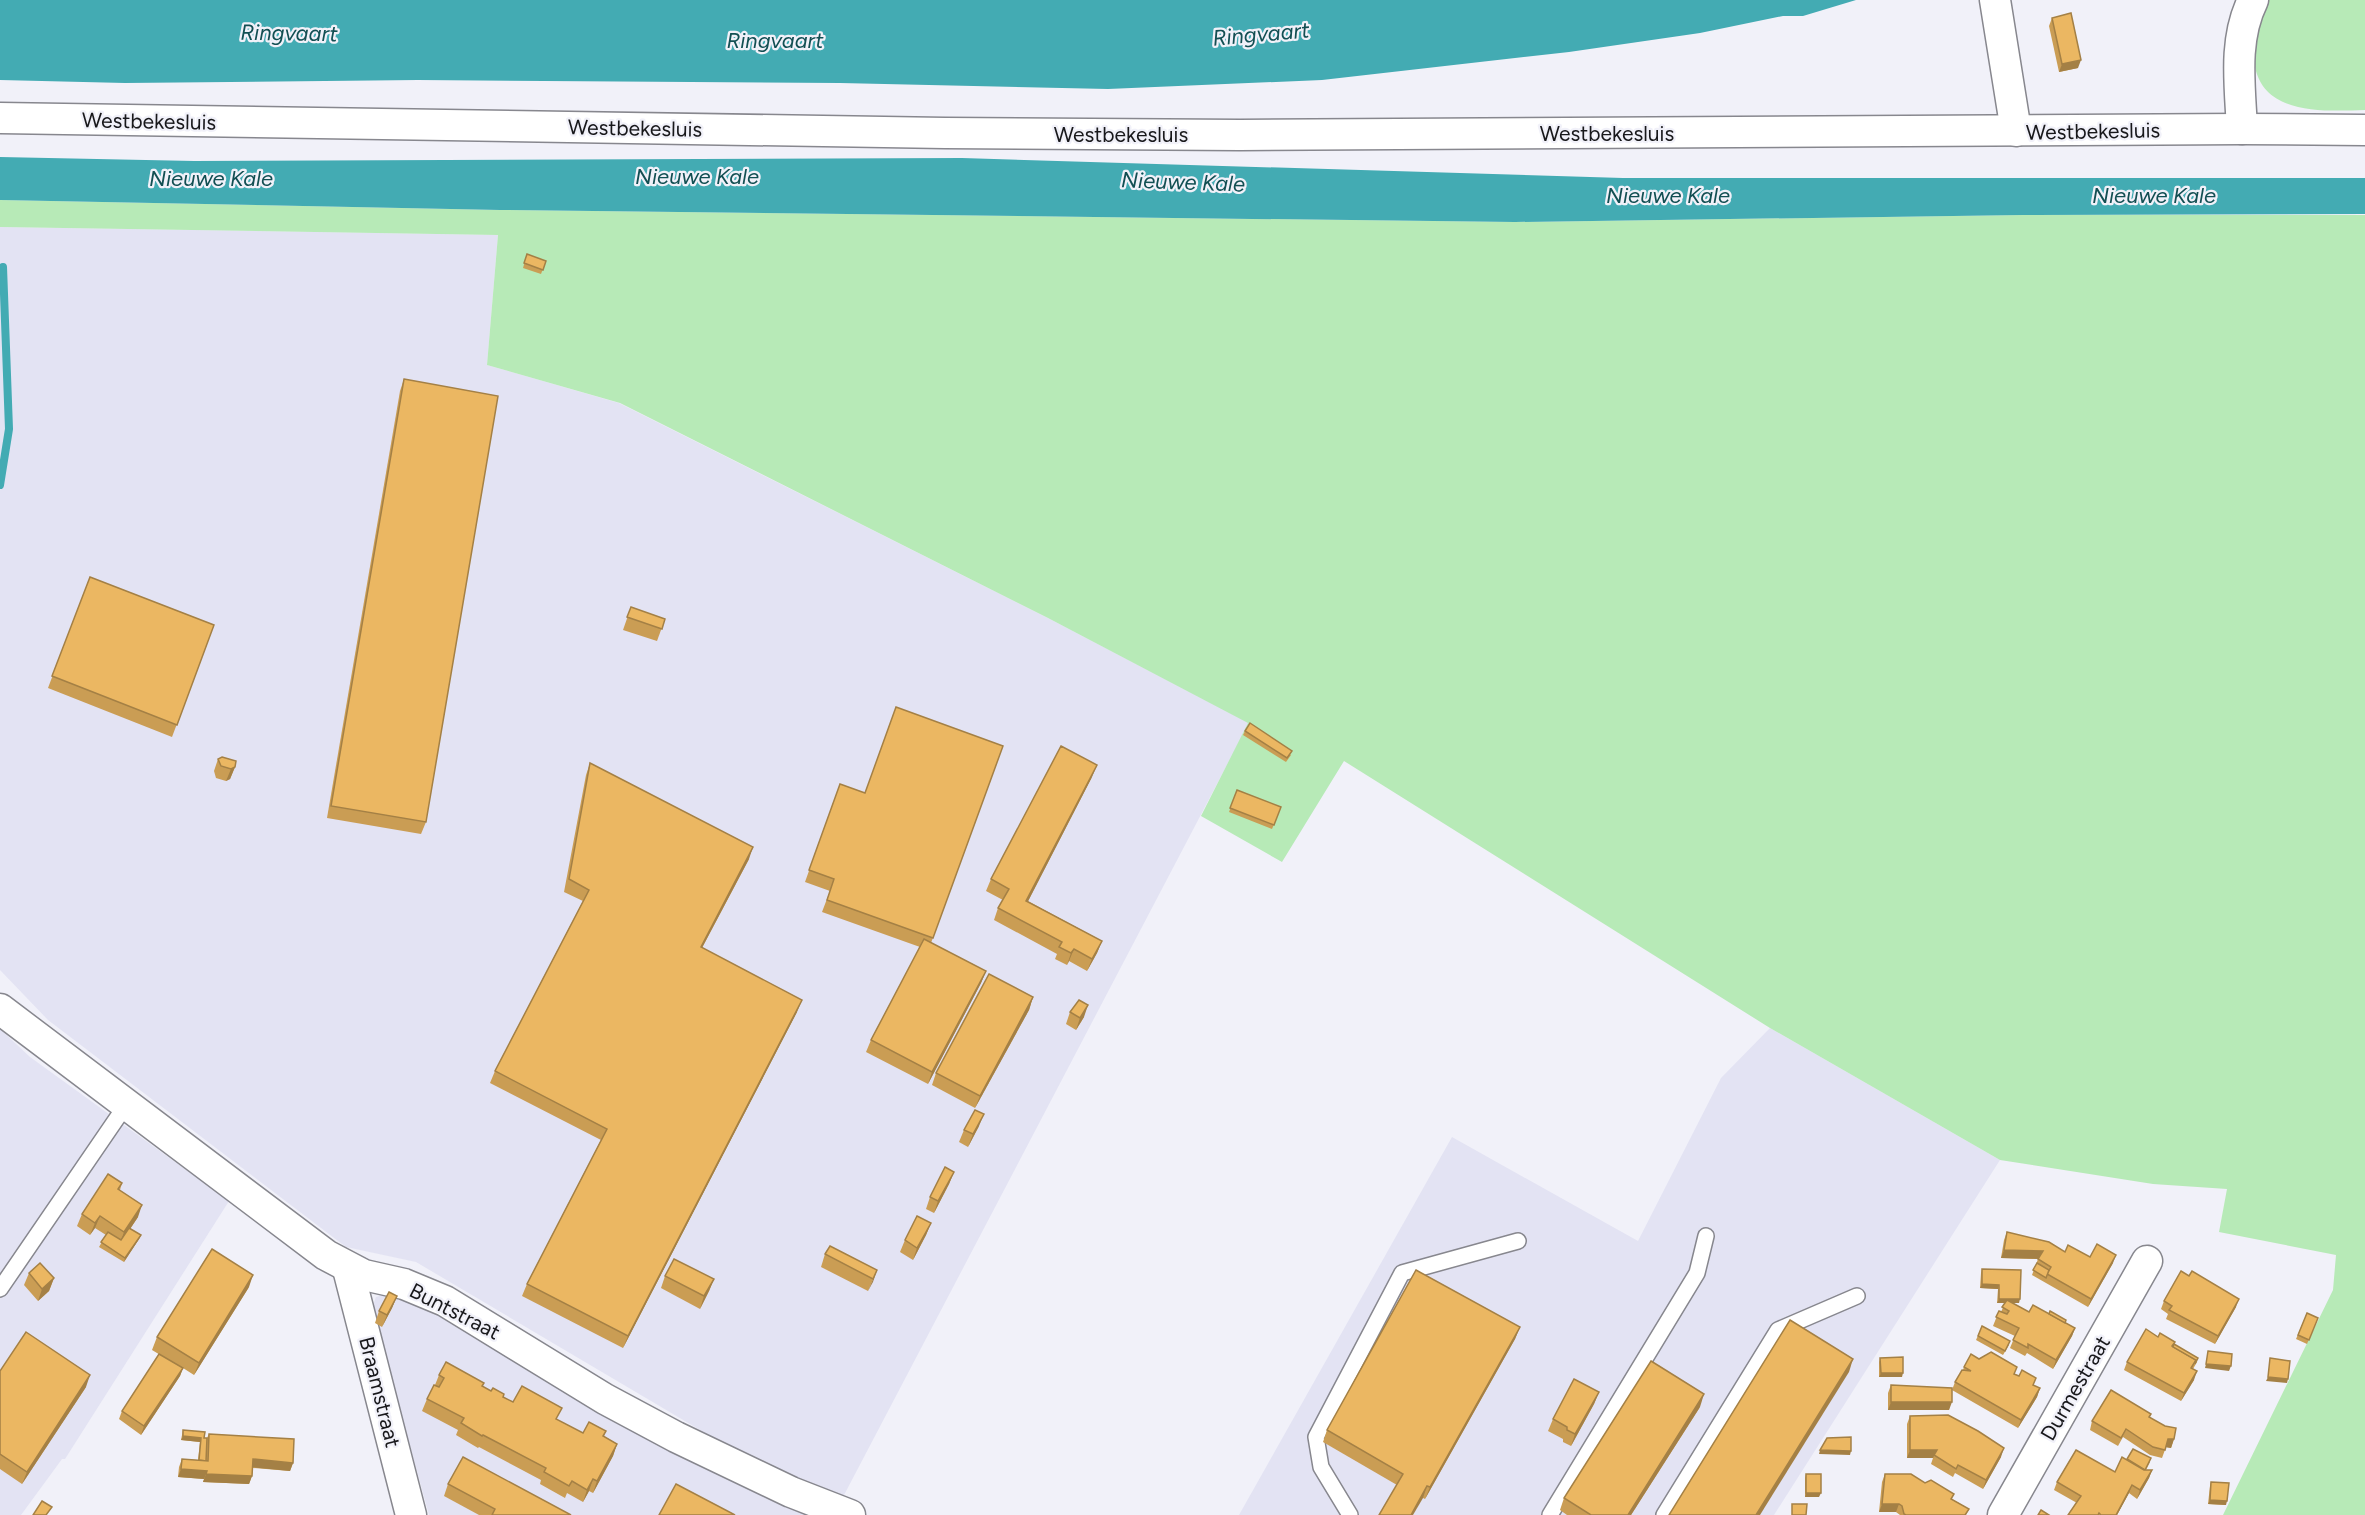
<svg xmlns="http://www.w3.org/2000/svg" width="2365" height="1515" font-family="Figtree,sans-serif">
	<rect width="100%" height="100%" fill="#f1f1f9"/>
	<g fill="#e3e3f3">
		<path d="M0 227 498 235 487 365 619 403 1048 618 1249 723 843 1497 739 1453 416 1262 346 1247 48 1020 0 970Z"/>
		<path d="M1770 1028 2000 1160 1774 1515H1239L1452 1137 1638 1241 1721 1078Z"/>
		<path d="M0 1029 30 1057 229 1201 65 1459H62L21 1515H0Z"/>
		<path d="M390 1293 429 1309 814 1515H429L372 1308 376 1297Z"/>
	</g>
	<g fill="#b7eab7">
		<path d="M2266 0H2365V110C2327 111 2265 116 2255 67 2253 60 2251 51 2252 44 2255 29 2262 14 2266 0Z"/>
		<path d="M0 200 500 210 1515 222 2023 215H2365V1515H2223L2333 1290 2336 1255 2219 1232 2227 1189 2153 1184 2000 1160 1770 1028 1344 761 1282 862 1201 816 1248 723 1048 618 620 403 487 365 498 235 0 227Z"/>
	</g>
	<g fill="#43abb3">
		<path d="M0 0H1856L1803 16H1783L1700 33 1569 52 1322 80 1108 89 840 83 418 80 125 83 0 80Z"/>
		<path d="M0 157 194 161 962 158 1623 178H2365V214L2023 215 1515 222 500 210 0 200Z"/>
	</g>
	<g fill="none" stroke-linecap="round" stroke-linejoin="round">
		<path stroke="#43abb3" stroke-width="8" d="M0 485 9 429 3 267"/>
		<g stroke="#87878e" stroke-width="18">
			<g id="lane">
				<path d="M0 1289 126 1105"/>
				<path d="M1350 1515 1321 1467 1316 1437 1402 1273 1518 1241"/>
				<path d="M1550 1515 1697 1273 1706 1236"/>
				<path d="M1664 1515 1778 1330 1857 1296"/>
			</g>
		</g>
		<g stroke="#87878e" stroke-width="33">
			<g id="street">
				<path d="M1995 0 2016 131"/>
				<path d="M0 118 945 133 1240 135 2242 129 2365 130"/>
				<path d="M2242 129C2240 86 2233 40 2253 0"/>
				<path d="M0 1009 326 1255 364 1275 404 1284 445 1301 605 1399 676 1437 791 1492 850 1515"/>
				<path d="M348 1269 411 1515"/>
				<path d="M2003 1515 2147 1261"/>
			</g>
		</g>
		<use href="#lane" stroke="#fff" stroke-width="15"/>
		<use href="#street" stroke="#fff" stroke-width="30"/>
	</g>
	<g fill="#ca9d54">
		<path d="M2052 18 2078 68 2059 72 2049 26Z"/>
		<path d="M527 254 546 261 541 274 523 268Z"/>
		<path d="M404 379 426 822 421 834 327 818 400 391Z"/>
		<path d="M90 577 214 625 172 737 48 688Z"/>
		<path d="M631 607 665 619 657 641 623 630Z"/>
		<path d="M1245 731 1291 755 1286 762 1243 735Z"/>
		<path d="M1003 746 931 943 986 971 981 983 928 1084 866 1052 871 1040 920 947 822 912 830 891 805 882 840 784 865 793Z"/>
		<path d="M218 759 235 767 230 779 226 781 216 778 214 771Z"/>
		<path d="M590 763 749 859 702 948 797 1012 623 1348 522 1296 527 1284 601 1140 490 1083 495 1071 583 901 564 892 586 775Z"/>
		<path d="M1092 777 1028 901 1102 941 1097 953 1087 971 1069 961 1067 965 1055 959 1057 954 994 920 998 908 1003 900 986 891 991 879Z"/>
		<path d="M1237 790 1281 807 1272 829 1229 812Z"/>
		<path d="M1033 997 1029 1010 975 1108 932 1085 936 1073Z"/>
		<path d="M1070 1012 1084 1017 1076 1030 1066 1024Z"/>
		<path d="M979 1126 968 1147 959 1142 964 1130Z"/>
		<path d="M954 1172 949 1184 934 1213 926 1209 930 1197Z"/>
		<path d="M122 1183 120 1190 138 1217 130 1229 141 1235 139 1239 124 1262 99 1247 106 1235 95 1228 90 1235 77 1226 82 1214Z"/>
		<path d="M931 1223 926 1235 913 1260 900 1252 905 1240Z"/>
		<path d="M2007 1232 2065 1252 2090 1257 2113 1263 2088 1307 2032 1275 2038 1259 2001 1258 2004 1240Z"/>
		<path d="M825 1254 877 1270 868 1291 821 1267Z"/>
		<path d="M1982 1269 2019 1303H2013L2029 1312 2065 1323 2075 1328 2072 1336 2053 1369 2027 1353 2025 1356 2010 1348 2015 1336 1993 1326 1999 1311 2001 1312 2005 1303H1997L1998 1289 1980 1288 1981 1273Z"/>
		<path d="M29 1273 54 1278 49 1291 38 1301 24 1285Z"/>
		<path d="M665 1276 714 1279 709 1291 700 1309 661 1288Z"/>
		<path d="M2189 1276 2236 1307 2215 1344 2166 1319 2168 1314 2161 1309 2164 1301Z"/>
		<path d="M249 1287 194 1375 183 1368 180 1376 141 1435 119 1419 122 1411 172 1362 152 1350 157 1337Z"/>
		<path d="M397 1296 392 1308 382 1327 375 1323 379 1311Z"/>
		<path d="M2307 1313 2318 1318 2307 1344 2296 1339Z"/>
		<path d="M1982 1326 2009 1345 2003 1355 1976 1340Z"/>
		<path d="M1520 1327 1515 1339 1425 1499 1397 1485 1323 1442 1327 1430Z"/>
		<path d="M2158 1337 2197 1362 2193 1369 2194 1380 2181 1401 2124 1370 2127 1362Z"/>
		<path d="M1880 1358 1902 1377H1879V1362Z"/>
		<path d="M1979 1359 2019 1376 2036 1378 2033 1385 2040 1388 2037 1397 2018 1428 1952 1390 1949 1410H1888V1393L1891 1385 1952 1390 1955 1382 1963 1370 1964 1367Z"/>
		<path d="M0 1371 86 1387 22 1484 0 1469Z"/>
		<path d="M439 1375 484 1383 482 1387 513 1402 558 1420 583 1433 606 1431 604 1436 617 1444 613 1456 593 1493 589 1491 583 1502 567 1493 565 1498 540 1484 541 1480 479 1447 478 1448 456 1435 458 1430 422 1411 427 1399 435 1385Z"/>
		<path d="M1599 1392 1594 1404 1571 1446 1563 1442V1439L1548 1431 1553 1419Z"/>
		<path d="M1700 1407 1631 1515H1567L1560 1510 1564 1498Z"/>
		<path d="M1910 1416 2001 1457 1983 1489 1955 1473 1953 1477 1931 1464 1933 1458H1907V1424Z"/>
		<path d="M2150 1417 2174 1439 2171 1448 2166 1447 2162 1458 2150 1455 2123 1437 2118 1446 2090 1430 2092 1421Z"/>
		<path d="M183 1430 204 1438H207L209 1434 293 1463 290 1471 253 1468 252 1476 249 1484 203 1482 204 1479 178 1477 179 1467 182 1459 198 1460 200 1442 181 1440Z"/>
		<path d="M2127 1459 2150 1462 2146 1470H2152L2149 1478 2137 1499 2129 1493 2117 1515H2068L2077 1503 2054 1490 2057 1482 2115 1472Z"/>
		<path d="M1806 1474 1819 1497H1805V1478Z"/>
		<path d="M1885 1474 1952 1499 1969 1509 1966 1515H1900L1896 1512H1879L1882 1482Z"/>
		<path d="M2211 1482 2226 1505 2208 1504 2210 1486Z"/>
		<path d="M448 1484 571 1515H479L444 1496Z"/>
	</g>
	<g fill="#a48045">
		<path d="M2081 60 2078 68 2059 72 2062 64Z"/>
		<path d="M1097 765 1092 777 1022 913 1026 901Z"/>
		<path d="M235 767 230 779 226 781 231 769Z"/>
		<path d="M753 847 749 859 696 959 701 947Z"/>
		<path d="M1102 941 1097 953 1087 971 1092 959Z"/>
		<path d="M1074 949 1069 961 1067 965 1071 953Z"/>
		<path d="M986 971 981 983 928 1084 932 1072Z"/>
		<path d="M1033 997 1029 1010 975 1108 980 1096Z"/>
		<path d="M802 1000 797 1012 623 1348 628 1336Z"/>
		<path d="M1088 1005 1084 1017 1076 1030 1080 1018Z"/>
		<path d="M984 1114 979 1126 968 1147 973 1134Z"/>
		<path d="M954 1172 949 1184 934 1213 938 1201Z"/>
		<path d="M142 1205 138 1217 120 1244 124 1232Z"/>
		<path d="M100 1216 95 1228 90 1235 95 1223Z"/>
		<path d="M931 1223 926 1235 913 1260 917 1248Z"/>
		<path d="M141 1235 139 1239 124 1262 125 1258Z"/>
		<path d="M2004 1250 2043 1251 2040 1259 2001 1258Z"/>
		<path d="M2116 1255 2113 1263 2088 1307 2091 1299Z"/>
		<path d="M877 1270 873 1282 868 1291 873 1279Z"/>
		<path d="M253 1275 249 1287 194 1375 199 1363Z"/>
		<path d="M54 1278 49 1291 38 1301 42 1289Z"/>
		<path d="M714 1279 709 1291 700 1309 704 1296Z"/>
		<path d="M1982 1284 1999 1285 1998 1289 1980 1288Z"/>
		<path d="M397 1296 392 1308 382 1327 387 1315Z"/>
		<path d="M1999 1299H2020L2019 1303H1997Z"/>
		<path d="M2239 1299 2236 1307 2215 1344 2218 1336Z"/>
		<path d="M1520 1327 1515 1339 1425 1499 1430 1487Z"/>
		<path d="M2075 1328 2072 1336 2053 1369 2056 1360Z"/>
		<path d="M1853 1359 1849 1372 1760 1515H1756Z"/>
		<path d="M2206 1364 2231 1366 2229 1371 2205 1368Z"/>
		<path d="M183 1368 180 1376 141 1435 144 1426Z"/>
		<path d="M2197 1371 2194 1380 2181 1401 2184 1393Z"/>
		<path d="M1881 1373H1903L1902 1377H1879Z"/>
		<path d="M90 1375 86 1387 22 1484 27 1472Z"/>
		<path d="M2268 1377 2288 1379 2287 1383 2266 1381Z"/>
		<path d="M2040 1388 2037 1397 2018 1428 2021 1420Z"/>
		<path d="M1599 1392 1594 1404 1571 1446 1575 1434Z"/>
		<path d="M1704 1394 1700 1407 1631 1515H1628Z"/>
		<path d="M1891 1402H1952L1949 1410H1888Z"/>
		<path d="M183 1436 201 1438 200 1442 181 1440Z"/>
		<path d="M2168 1439H2174L2171 1448 2165 1447Z"/>
		<path d="M617 1444 613 1456 593 1493 597 1481Z"/>
		<path d="M2004 1448 2001 1457 1983 1489 1986 1480Z"/>
		<path d="M1820 1450 1851 1451 1850 1455 1819 1454Z"/>
		<path d="M1910 1450H1937L1933 1458H1907Z"/>
		<path d="M253 1459 293 1463 290 1471 250 1467Z"/>
		<path d="M181 1469 207 1471 204 1479 178 1477Z"/>
		<path d="M2152 1470 2149 1478 2137 1499 2140 1490Z"/>
		<path d="M206 1474 252 1476 249 1484 203 1482Z"/>
		<path d="M593 1479 589 1491 583 1502 587 1490Z"/>
		<path d="M2132 1485 2129 1493 2117 1515H2116Z"/>
		<path d="M1427 1486 1423 1498 1413 1515H1411Z"/>
		<path d="M1806 1493H1821L1819 1497H1805Z"/>
		<path d="M2210 1500 2227 1501 2226 1505 2208 1504Z"/>
		<path d="M1882 1504H1899L1896 1512H1879Z"/>
	</g>
	<g fill="#ebb762" stroke="#a48045" stroke-width="1.5">
		<path d="M2071 13 2081 60 2062 64 2052 18Z"/>
		<path d="M527 254 546 261 543 270 524 263Z"/>
		<path d="M404 379 498 396 426 822 331 806Z"/>
		<path d="M90 577 214 625 177 725 52 676Z"/>
		<path d="M631 607 665 619 662 629 627 617Z"/>
		<path d="M896 707 1003 746 933 938 827 900 834 879 809 870 840 784 865 793Z"/>
		<path d="M1250 723 1292 751 1287 758 1245 731Z"/>
		<path d="M1061 746 1097 765 1026 901 1102 941 1092 959 1074 949 1071 953 1059 947 1062 942 998 908 1009 889 991 879Z"/>
		<path d="M222 757 236 761 235 767 231 769 221 766 218 759Z"/>
		<path d="M590 763 753 847 701 947 802 1000 628 1336 527 1284 607 1129 495 1071 589 890 569 879Z"/>
		<path d="M1237 790 1281 807 1274 825 1230 808Z"/>
		<path d="M924 939 986 971 932 1072 871 1040Z"/>
		<path d="M989 974 1033 997 980 1096 936 1073Z"/>
		<path d="M1079 1000 1088 1005 1080 1018 1070 1012Z"/>
		<path d="M975 1110 984 1114 973 1134 964 1130Z"/>
		<path d="M945 1167 954 1172 938 1201 930 1197Z"/>
		<path d="M108 1174 122 1183 118 1189 142 1205 124 1232 100 1216 95 1223 82 1214Z"/>
		<path d="M917 1216 931 1223 917 1248 905 1240Z"/>
		<path d="M129 1228 141 1235 125 1258 101 1242 108 1232 121 1240Z"/>
		<path d="M2007 1232 2049 1242 2065 1252 2068 1245 2090 1257 2097 1244 2116 1255 2091 1299 2047 1274 2051 1267 2038 1259 2043 1251 2004 1250Z"/>
		<path d="M830 1246 877 1270 873 1279 825 1254Z"/>
		<path d="M212 1249 253 1275 199 1363 157 1337Z"/>
		<path d="M674 1259 714 1279 704 1296 665 1276Z"/>
		<path d="M40 1263 54 1278 42 1289 29 1273Z"/>
		<path d="M2037 1263 2049 1270 2046 1278 2033 1270Z"/>
		<path d="M1982 1269 2021 1270 2020 1299H1999V1285L1982 1284Z"/>
		<path d="M1416 1270 1520 1327 1430 1487 1427 1486 1411 1515H1379L1403 1474 1327 1430Z"/>
		<path d="M2181 1271 2189 1276 2192 1271 2239 1299 2218 1336 2169 1310 2172 1306 2164 1301Z"/>
		<path d="M389 1292 397 1296 387 1315 379 1311Z"/>
		<path d="M2007 1300 2029 1312 2033 1305 2075 1328 2056 1360 2028 1344V1348L2013 1340 2019 1328 1996 1317 1999 1311 2007 1314 2009 1311 2002 1307Z"/>
		<path d="M2050 1311 2066 1320 2065 1323 2049 1314Z"/>
		<path d="M2307 1313 2318 1318 2309 1340 2298 1335Z"/>
		<path d="M1790 1320 1853 1359 1756 1515H1669Z"/>
		<path d="M1982 1326 2010 1341 2005 1351 1978 1336Z"/>
		<path d="M2146 1329 2158 1337 2160 1333 2175 1342 2172 1346 2196 1360 2191 1368 2197 1371 2184 1393 2127 1362Z"/>
		<path d="M26 1332 90 1375 27 1472 0 1454V1371Z"/>
		<path d="M2174 1344 2198 1358 2195 1364 2196 1360 2173 1347Z"/>
		<path d="M2208 1351 2232 1354 2231 1366 2206 1364Z"/>
		<path d="M1991 1352 2017 1367 2014 1374 2019 1376 2022 1370 2036 1378 2033 1385 2040 1388 2021 1420 1955 1382 1962 1370 1971 1371 1964 1367 1971 1354 1979 1359Z"/>
		<path d="M159 1354 183 1368 144 1426 122 1411Z"/>
		<path d="M1903 1357V1373H1881L1880 1358Z"/>
		<path d="M2270 1358 2290 1361 2288 1379 2268 1377Z"/>
		<path d="M1651 1361 1704 1394 1628 1515H1591L1564 1498Z"/>
		<path d="M446 1362 484 1383 482 1386 491 1391 493 1388 504 1394 503 1397 513 1402 522 1386 562 1408 556 1419 583 1433 589 1422 606 1431 603 1436 617 1444 597 1481 593 1479 587 1490 572 1481 569 1486 544 1472 546 1468 483 1435 482 1436 461 1423 464 1418 427 1399 434 1385 439 1387 444 1378 439 1375Z"/>
		<path d="M1574 1379 1599 1392 1575 1434 1567 1430V1427L1553 1419Z"/>
		<path d="M1891 1385 1952 1388V1402H1891Z"/>
		<path d="M2111 1390 2151 1414 2149 1417 2165 1426 2176 1428 2174 1439H2168L2165 1450 2153 1447 2126 1429 2121 1438 2092 1421Z"/>
		<path d="M1948 1415 1978 1431 2004 1448 1986 1480 1958 1465 1956 1469 1934 1455 1937 1450H1910V1416Z"/>
		<path d="M183 1430 205 1432 204 1438H207L206 1461 199 1460 201 1438 183 1436Z"/>
		<path d="M209 1434 294 1439 293 1463 253 1459 252 1476 206 1474 207 1471 181 1469 182 1459 208 1461Z"/>
		<path d="M1851 1437V1451L1820 1450 1827 1438Z"/>
		<path d="M2133 1449 2151 1458 2145 1470 2127 1459Z"/>
		<path d="M2076 1450 2115 1472 2122 1457 2144 1470H2152L2140 1490 2132 1485 2116 1515H2101L2099 1513 2098 1515H2068L2081 1496 2057 1482Z"/>
		<path d="M463 1457 571 1515H492L495 1509 448 1484Z"/>
		<rect x="1806" y="1474" width="15" height="19"/>
		<path d="M1885 1474H1911L1925 1483 1931 1480 1954 1494 1951 1499 1969 1509 1965 1515H1906L1904 1514 1902 1506 1899 1504H1882Z"/>
		<path d="M2211 1482 2229 1483 2227 1501 2210 1500Z"/>
		<path d="M676 1484 735 1515H659Z"/>
		<path d="M42 1501 52 1507 46 1515H33Z"/>
		<path d="M1792 1504H1807L1806 1515H1792Z"/>
		<path d="M2041 1510 2049 1515H2038Z"/>
	</g>
	<g text-anchor="middle" dominant-baseline="central" stroke-width="4.5" stroke-linejoin="round" paint-order="stroke">
		<g font-size="21" fill="#18181b" stroke="#f1f1f9">
			<text transform="translate(149 121) rotate(1)">Westbekesluis</text>
			<text transform="translate(635 128) rotate(1)">Westbekesluis</text>
			<text transform="translate(2093 131) rotate(-1)">Westbekesluis</text>
			<text x="1607" y="133">Westbekesluis</text>
			<text x="1121" y="134">Westbekesluis</text>
			<text transform="translate(455 1311) rotate(27)">Buntstraat</text>
			<text transform="translate(2075 1388) rotate(-60)">Durmestraat</text>
			<text transform="translate(380 1392) rotate(76)">Braamstraat</text>
		</g>
		<g font-size="22" font-style="italic" fill="#124f53" stroke="#f1f1f9">
			<text transform="translate(289 33) rotate(1)">Ringvaart</text>
			<text transform="translate(1261 34) rotate(-5)">Ringvaart</text>
			<text x="775" y="40">Ringvaart</text>
			<text x="697" y="176">Nieuwe Kale</text>
			<text x="211" y="178">Nieuwe Kale</text>
			<text transform="translate(1183 182) rotate(2)">Nieuwe Kale</text>
			<text x="1668" y="195">Nieuwe Kale</text>
			<text x="2154" y="195">Nieuwe Kale</text>
		</g>
	</g>
</svg>
